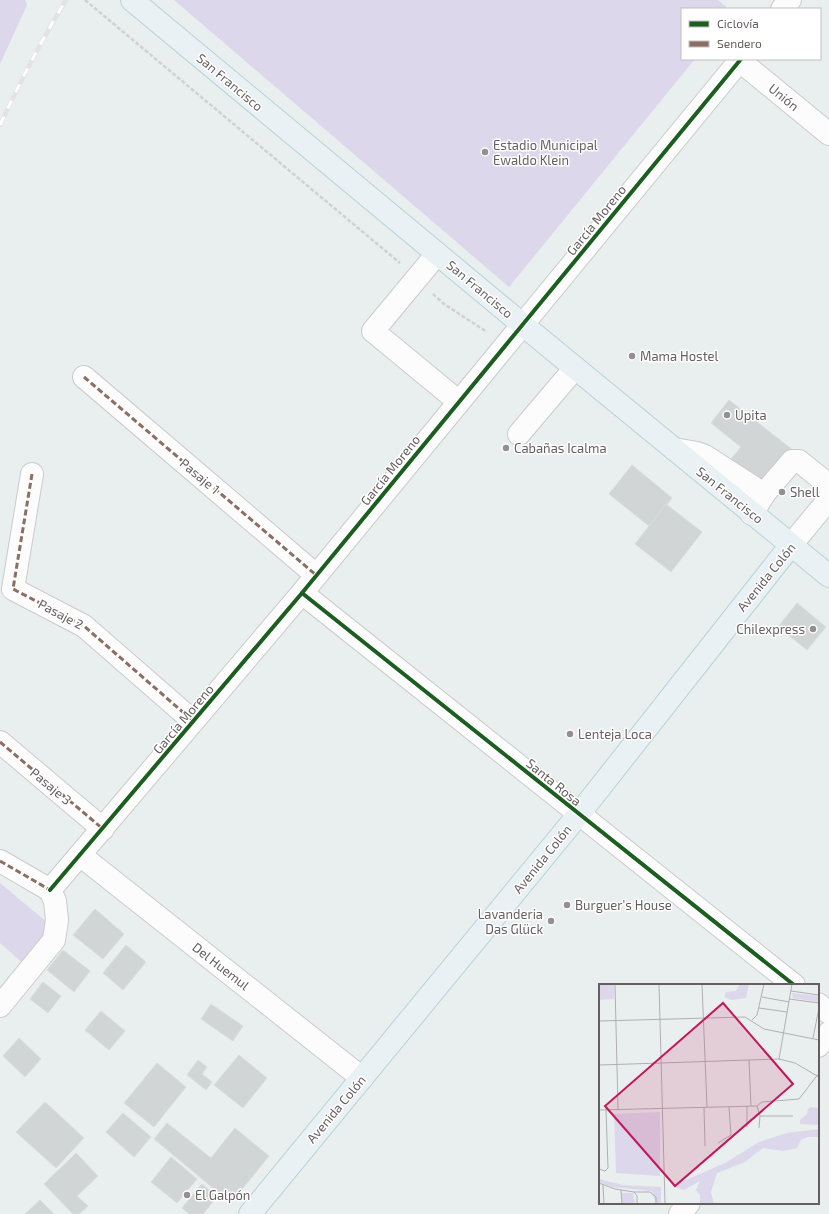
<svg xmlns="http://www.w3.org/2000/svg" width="829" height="1214" font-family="'Exo 2',sans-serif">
	<rect width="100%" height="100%" fill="#e9eeee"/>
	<g fill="#dcd7ea">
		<path d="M0 0H25L27 5 0 64Z"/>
		<path d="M174 0H718L729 9H682V59H695L509 287Z"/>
		<path d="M0 883 55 929 25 965 0 943Z"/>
	</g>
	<g fill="#d2d5d5" stroke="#d8ddde">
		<path d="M729 400 794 451 766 487 731 459 741 447 711 423Z"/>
		<path d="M632 465 672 498 649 526 609 494Z"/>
		<path d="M666 504 702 532 671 572 635 544Z"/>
		<path d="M797 603 826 627 807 650 778 627Z"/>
		<path d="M95 909 124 934 103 959 73 935Z"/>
		<path d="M126 945 146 962 123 990 103 973Z"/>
		<path d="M63 950 90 971 74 992 47 970Z"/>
		<path d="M43 982 61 996 48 1013 30 999Z"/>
		<path d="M211 1004 243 1026 233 1041 201 1019Z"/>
		<path d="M101 1011 125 1031 109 1050 85 1030Z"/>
		<path d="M19 1038 41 1059 25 1077 3 1056Z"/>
		<path d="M239 1055 267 1078 243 1108 214 1085Z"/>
		<path d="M198 1060 207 1067 202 1074 212 1082 206 1090 187 1075Z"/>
		<path d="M157 1063 186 1087 154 1127 124 1103Z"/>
		<path d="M45 1102 84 1138 56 1168 16 1132Z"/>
		<path d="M123 1113 151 1137 134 1157 106 1132Z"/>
		<path d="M167 1123 211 1158 235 1128 269 1156 231 1203 154 1139Z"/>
		<path d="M76 1153 98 1176 77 1196 88 1206 79 1214H73L44 1184Z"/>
		<path d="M171 1157 197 1179 177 1203 151 1182Z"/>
		<path d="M202 1184 217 1197 203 1214H189L182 1208Z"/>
		<path d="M40 1200 54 1214H25Z"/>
	</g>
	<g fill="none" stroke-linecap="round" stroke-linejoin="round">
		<g stroke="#cbcbcb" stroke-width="24">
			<g id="minor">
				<path d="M782 9 790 0"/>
				<path d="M740 61 829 134"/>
				<path d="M437 254 373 331 459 402"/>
				<path d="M84 377 316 575"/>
				<path d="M519 434 575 368"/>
				<path d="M674 449 697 453 705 456 764 494"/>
				<path d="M32 474 13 589 84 626 193 721"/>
				<path d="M752 514 764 494 792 461H799L829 485"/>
				<path d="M791 545 829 499"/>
				<path d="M302 593 794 985"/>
				<path d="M0 742 103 829"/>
				<path d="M80 855 362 1078"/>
				<path d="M0 861 50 890"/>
				<path d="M50 890 302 593 741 59"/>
				<path d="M818 1004 829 1013"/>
				<path d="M0 1006 54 940 57 920 55 901 50 890"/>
				<path d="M818 1046 829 1033"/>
				<path d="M680 1214 689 1203"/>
			</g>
		</g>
		<g stroke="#b8d2d6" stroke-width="24">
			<g id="major">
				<path d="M132 0 523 325 829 576"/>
				<path d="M250 1214 579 814 791 545"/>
			</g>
		</g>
		<g stroke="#d3cfd6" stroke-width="2.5" stroke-dasharray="4 2" stroke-linecap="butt">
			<path d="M85 0 400 263"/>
			<path d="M433 294 444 304 487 332"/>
		</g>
		<use href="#minor" stroke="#fcfcfc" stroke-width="22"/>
		<use href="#major" stroke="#e9f1f4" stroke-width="22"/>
		<g stroke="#e3e3e3" stroke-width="4.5">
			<path id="rail" d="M0 125C20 82 41 41 66 0"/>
		</g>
		<use href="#rail" stroke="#fff" stroke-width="3" stroke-dasharray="9" stroke-linecap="butt"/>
		<g stroke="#8d6e63" stroke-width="3" stroke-dasharray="6 3" stroke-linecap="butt">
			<path d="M84 377 316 575"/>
			<path d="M32 474 13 589 84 626 193 721"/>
			<path d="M0 742 103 829"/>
			<path d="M0 861 50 890"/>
		</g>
		<g stroke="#fff" stroke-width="6">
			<g id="cycleway">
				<path d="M302 593 794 985"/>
				<path d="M50 890 302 593 741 59"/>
			</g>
		</g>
		<use href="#cycleway" stroke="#1b5e20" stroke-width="4"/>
	</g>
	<g fill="#949091" stroke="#fff" stroke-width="1.5">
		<circle cx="485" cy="152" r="4"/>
		<circle cx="632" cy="356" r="4"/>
		<circle cx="727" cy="415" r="4"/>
		<circle cx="506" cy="448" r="4"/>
		<circle cx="782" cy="492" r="4"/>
		<circle cx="813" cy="629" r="4"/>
		<circle cx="570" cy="734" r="4"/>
		<circle cx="567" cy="905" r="4"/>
		<circle cx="551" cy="921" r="4"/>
		<circle cx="187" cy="1195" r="4"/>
	</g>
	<g text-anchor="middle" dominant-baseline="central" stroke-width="3" stroke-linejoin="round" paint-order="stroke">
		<g font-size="13" fill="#675e5f" stroke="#fff">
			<text transform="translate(230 82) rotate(40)">San Francisco</text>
			<text transform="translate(784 97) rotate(39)">Unión</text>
			<text transform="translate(596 220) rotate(-51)">García Moreno</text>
			<text transform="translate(480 289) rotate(40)">San Francisco</text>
			<text transform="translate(390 470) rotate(-51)">García Moreno</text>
			<text transform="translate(200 476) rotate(40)">Pasaje 1</text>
			<text transform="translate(730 495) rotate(39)">San Francisco</text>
			<text transform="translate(766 577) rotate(-51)">Avenida Colón</text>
			<text transform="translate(61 614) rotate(28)">Pasaje 2</text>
			<text transform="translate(183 719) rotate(-50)">García Moreno</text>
			<text transform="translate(554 782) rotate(39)">Santa Rosa</text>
			<text transform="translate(51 786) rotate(40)">Pasaje 3</text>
			<text transform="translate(542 859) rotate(-51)">Avenida Colón</text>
			<text transform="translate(221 966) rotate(38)">Del Huemul</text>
			<text transform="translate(336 1109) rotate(-50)">Avenida Colón</text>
		</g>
		<g font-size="13" fill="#675e5f" stroke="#fff" text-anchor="start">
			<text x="493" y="145">Estadio Municipal<tspan x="493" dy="15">Ewaldo Klein</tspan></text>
			<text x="640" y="356">Mama Hostel</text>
			<text x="735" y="415">Upita</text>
			<text x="514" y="448">Cabañas Icalma</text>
			<text x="790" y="492">Shell</text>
			<text x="805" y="629" text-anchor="end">Chilexpress</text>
			<text x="578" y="734">Lenteja Loca</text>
			<text x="575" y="905">Burguer's House</text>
			<text x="543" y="914" text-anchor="end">Lavanderia<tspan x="543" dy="15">Das Glück</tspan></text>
			<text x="195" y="1195">El Galpón</text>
		</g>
	</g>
	<g transform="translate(599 984)">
		<rect width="220" height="220" fill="#e9eeee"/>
		<path d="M0 0H15V15L0 16ZM141 0H150L147 14 132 16 125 13 127 8 137 7ZM193 9 220 12V18L194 14ZM212 123 220 124V141L201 140V136L208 130 209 125ZM61 128V192L17 189 15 130ZM220 145V153H208L202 156 198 164 184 167 164 164 146 178 118 189 112 208 115 220H101V211L97 206 101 197 85 206 73 202 126 179 160 158 188 149ZM0 195 24 201 62 203V220H57L53 207 13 203 0 198ZM23 209H34L36 220H23Z" fill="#dcd7ea"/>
		<path fill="none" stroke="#b1b0b1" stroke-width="1" d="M16 0 19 125M60 0 66 220M103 0 108 123M192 7 220 11M163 13 190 18M190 15 220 19M160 24 188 28M153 36 158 31 165 0M0 37 146 33 165 45 220 56M214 54 220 24M180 75 193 0M150 76 152 122M62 79 180 75 196 79 220 93M0 81 62 79M148 122V143M158 122 163 118 200 115 220 89M158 122 161 132H194M105 123 106 162M0 126 158 122M160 144 161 132M119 159 132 151 130 123M0 185 6 187 9 184 7 125M0 199 16 205 35 208 38 212V220M4 201 5 220M22 206 23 220M35 208H51L57 213V220"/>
		<path fill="#c2185b" fill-opacity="0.15" stroke="#c2185b" stroke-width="2" d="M124 19 194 100 76 202 6 122Z"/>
		<rect width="220" height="220" fill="none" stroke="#675e5f" stroke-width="2"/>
	</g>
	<rect x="681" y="8" width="140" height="52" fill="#ffffff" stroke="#c2bfbf"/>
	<rect x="689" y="21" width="20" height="6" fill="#1b5e20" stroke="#c2bfbf"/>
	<text x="717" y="28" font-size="12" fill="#675e5f">Ciclovía</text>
	<rect x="689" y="41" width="20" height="6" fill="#8d6e63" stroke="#c2bfbf"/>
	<text x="717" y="48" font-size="12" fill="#675e5f">Sendero</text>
</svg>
